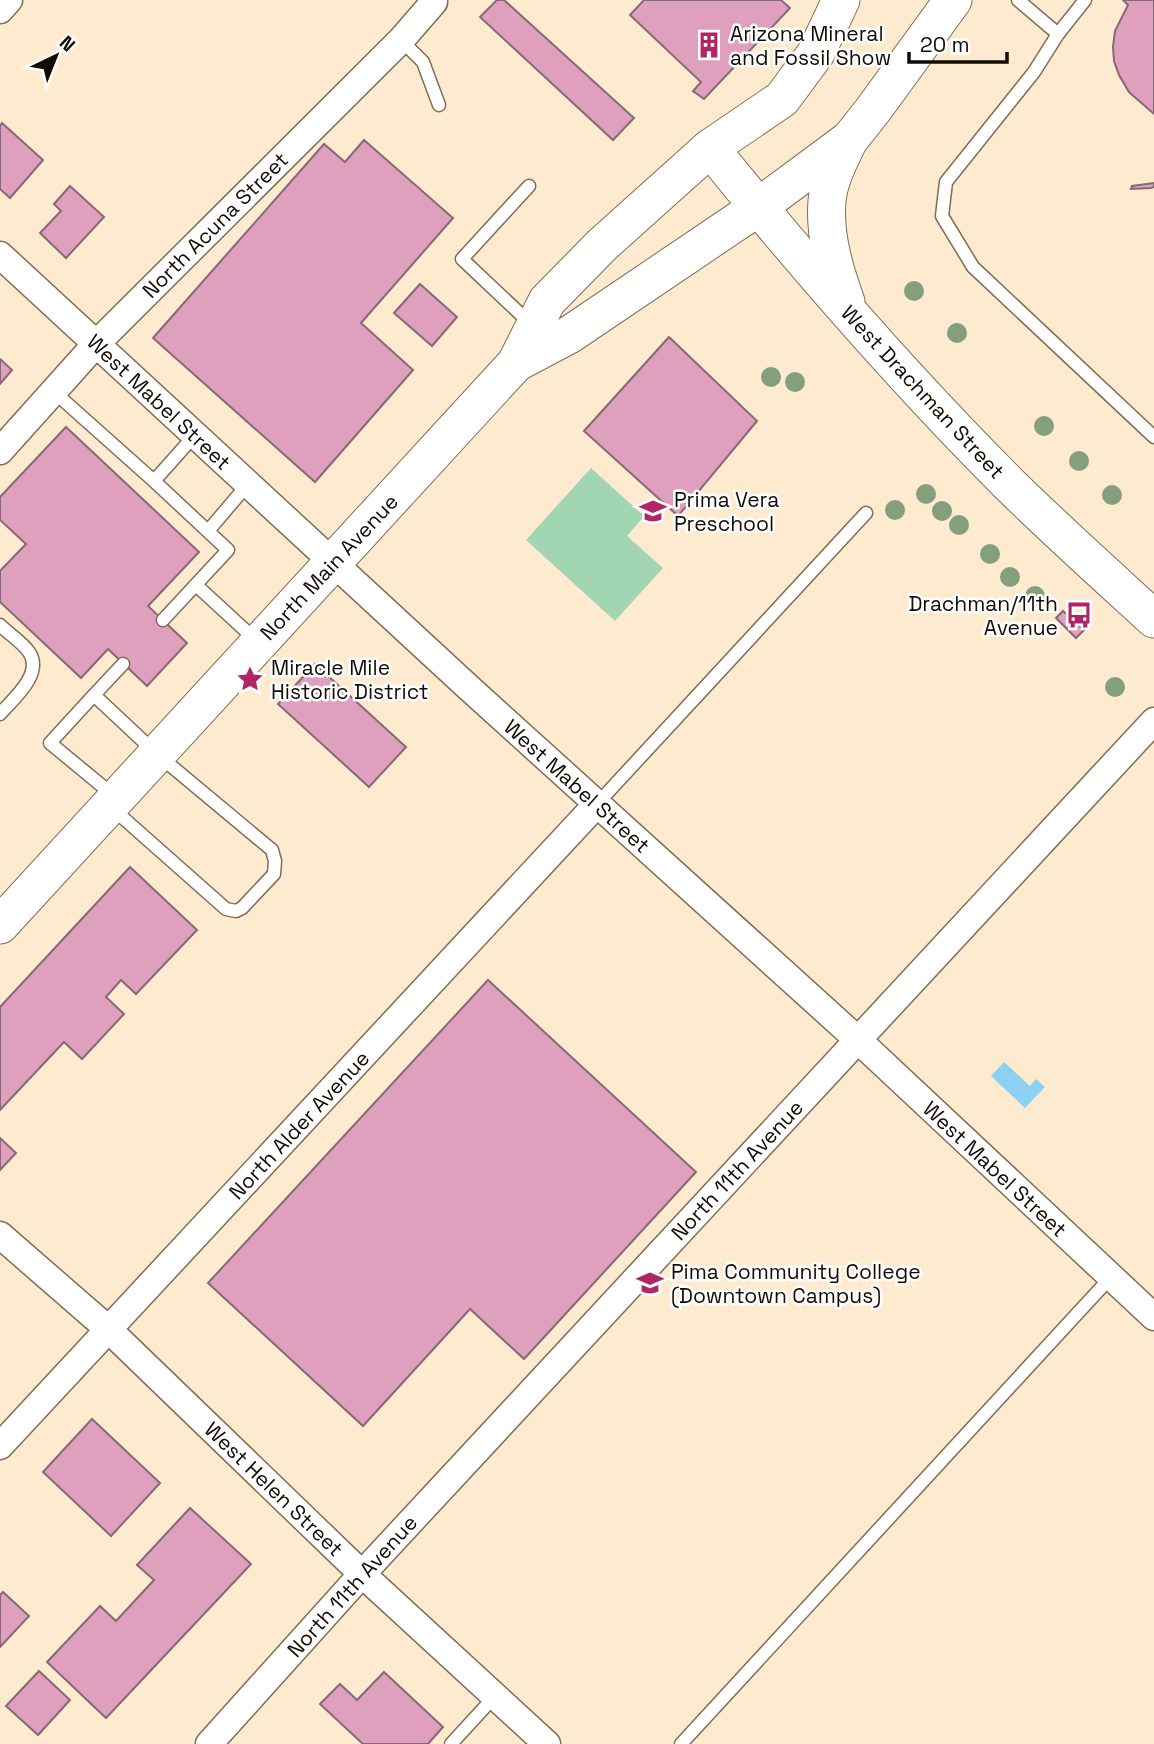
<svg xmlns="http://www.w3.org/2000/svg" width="1154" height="1744" font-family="'Space Grotesk',sans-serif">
	<rect width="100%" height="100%" fill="#feeacf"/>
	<path fill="#a2d6b3" d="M591 468 644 516 627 536 663 568 615 621 526 540Z"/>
	<path fill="#8cd1f3" d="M1004 1062 1030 1086 1036 1079 1045 1087 1025 1108 991 1076Z"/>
	<g fill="#dfa0be" stroke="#866976" stroke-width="2">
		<path d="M497 0H504L634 118 613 140 480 17Z"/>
		<path d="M644 0H781L790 8 704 99 693 91 701 82 630 15Z"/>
		<path d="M1123 0H1154V114L1129 92 1119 75 1114 61 1113 47 1115 31 1128 5Z"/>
		<path d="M2 123 43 160 10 198 0 189V126Z"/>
		<path d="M364 140 453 218 361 323 413 370 315 482 153 338 324 144 345 162Z"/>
		<path d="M1154 183V187L1151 188 1131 189 1132 186Z"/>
		<path d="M70 186 104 217 66 258 40 233 61 211 54 204Z"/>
		<path d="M420 284 457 317 432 346 394 313Z"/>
		<path d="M669 337 757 421 678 516 584 431Z"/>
		<path d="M0 359 12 370 0 384Z"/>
		<path d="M66 427 199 552 148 606 187 643 147 686 108 649 81 678 0 602V571L26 544 0 520V497Z"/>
		<path d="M1063 611 1084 630 1076 638 1056 618Z"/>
		<path d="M315 664 406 747 369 787 278 704Z"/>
		<path d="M130 867 197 930 136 994 121 980 106 997 124 1014 82 1059 64 1042 0 1110V1007Z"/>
		<path d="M488 980 696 1172 524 1359 470 1309 363 1426 208 1283Z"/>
		<path d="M0 1138 16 1153 0 1170Z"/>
		<path d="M92 1419 160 1483 111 1536 43 1472Z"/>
		<path d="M190 1508 251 1564 106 1718 47 1662 100 1606 116 1621 154 1580 137 1565Z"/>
		<path d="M3 1592 29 1616 0 1647V1595Z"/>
		<path d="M39 1671 70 1700 38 1735 6 1706Z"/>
		<path d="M384 1672 443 1727 428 1744H363L320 1704 340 1684 357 1700Z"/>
	</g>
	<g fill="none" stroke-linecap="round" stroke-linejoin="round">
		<g stroke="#7f6d56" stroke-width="15">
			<g id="lane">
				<path d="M1018 0 1058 34 1085 0"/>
				<path d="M1058 34 1034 72 946 182 942 216 973 267 1154 437"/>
				<path d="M401 40 423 62 439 105"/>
				<path d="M529 186 462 259 532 325"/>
				<path d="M53 391 154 481"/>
				<path d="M208 531 248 484"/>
				<path d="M196 585 258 642"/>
				<path d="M163 620 228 550 154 481 195 435"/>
				<path d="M0 625C9 634 22 642 29 652 44 674 13 699 0 714"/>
				<path d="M94 695 50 743 113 795"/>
				<path d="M597 804 866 513"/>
				<path d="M113 809 226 909 236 911 242 908 274 874 275 861 272 850 158 755 94 695 123 664"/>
				<path d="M451 1744 495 1696"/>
				<path d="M681 1744 1111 1277"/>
			</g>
		</g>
		<g stroke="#7f6d56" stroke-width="29">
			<g id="street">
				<path d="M0 10 9 0"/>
				<path d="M0 255 468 687 858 1040 1154 1317"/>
				<path d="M0 451 96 344 401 40 434 2"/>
				<path d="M0 1235 108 1329 362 1574 547 1744"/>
				<path d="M0 1446 597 804"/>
				<path d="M209 1744 362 1574 1154 721"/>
			</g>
		</g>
		<g stroke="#7f6d56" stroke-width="39">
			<g id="secondary">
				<path d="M710 148C805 265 904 379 1010 485 1057 531 1106 575 1154 619"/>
				<path d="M846 302C835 271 824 236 827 201 829 179 840 159 849 140"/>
				<path d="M516 363 569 335 757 208 850 139 873 110 953 0"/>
				<path d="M0 925 516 363 547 301 602 245 710 148 782 99 816 53 841 0"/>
			</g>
		</g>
		<use href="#lane" stroke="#fff" stroke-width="12"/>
		<use href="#street" stroke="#fff" stroke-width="26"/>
		<use href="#secondary" stroke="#fff" stroke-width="37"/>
	</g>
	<g fill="#839f7e">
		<circle cx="914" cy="291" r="10"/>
		<circle cx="957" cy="333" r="10"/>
		<circle cx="771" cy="377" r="10"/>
		<circle cx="795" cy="382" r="10"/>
		<circle cx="1044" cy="426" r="10"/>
		<circle cx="1079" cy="461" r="10"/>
		<circle cx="926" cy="494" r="10"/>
		<circle cx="1112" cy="495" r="10"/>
		<circle cx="895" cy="510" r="10"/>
		<circle cx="942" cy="511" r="10"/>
		<circle cx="959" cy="525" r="10"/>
		<circle cx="990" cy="554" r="10"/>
		<circle cx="1010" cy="577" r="10"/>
		<circle cx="1035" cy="596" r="10"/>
		<circle cx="1115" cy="687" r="10"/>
	</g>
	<defs>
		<g id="building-bare" transform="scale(2.1)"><path d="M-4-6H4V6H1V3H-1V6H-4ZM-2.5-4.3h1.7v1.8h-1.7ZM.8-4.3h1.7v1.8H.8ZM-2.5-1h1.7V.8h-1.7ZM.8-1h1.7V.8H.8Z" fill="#af2565" stroke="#fff" stroke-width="2.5" paint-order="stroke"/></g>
		<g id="school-bare" transform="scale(2.1)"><path d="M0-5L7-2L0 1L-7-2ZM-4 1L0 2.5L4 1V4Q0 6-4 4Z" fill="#af2565" stroke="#fff" stroke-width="2.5" paint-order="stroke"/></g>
		<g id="bus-bare" transform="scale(2.1)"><path d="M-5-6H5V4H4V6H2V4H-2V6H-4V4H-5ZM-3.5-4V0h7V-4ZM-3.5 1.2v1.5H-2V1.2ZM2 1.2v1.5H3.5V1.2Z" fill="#af2565" stroke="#fff" stroke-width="2.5" paint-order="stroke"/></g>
		<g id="sight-bare" transform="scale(2.1)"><path d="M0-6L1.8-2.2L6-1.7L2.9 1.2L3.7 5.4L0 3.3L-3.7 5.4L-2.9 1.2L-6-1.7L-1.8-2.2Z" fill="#af2565" stroke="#fff" stroke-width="2.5" paint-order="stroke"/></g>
		<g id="university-bare" transform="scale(2.1)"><path d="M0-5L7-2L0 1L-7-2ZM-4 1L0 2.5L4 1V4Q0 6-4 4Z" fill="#af2565" stroke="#fff" stroke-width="2.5" paint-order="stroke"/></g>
	</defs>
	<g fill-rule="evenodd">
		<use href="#building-bare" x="709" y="45"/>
		<use href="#school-bare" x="653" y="511"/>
		<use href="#bus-bare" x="1079" y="615"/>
		<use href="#sight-bare" x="250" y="679"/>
		<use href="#university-bare" x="650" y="1283"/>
	</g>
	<g text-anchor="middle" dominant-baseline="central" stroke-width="5" stroke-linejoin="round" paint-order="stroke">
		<g font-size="21" fill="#110b04" stroke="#fff" text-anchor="start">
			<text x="730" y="33">Arizona Mineral<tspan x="730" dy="24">and Fossil Show</tspan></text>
			<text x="674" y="499">Prima Vera<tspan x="674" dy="24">Preschool</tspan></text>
			<text x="1058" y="603" text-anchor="end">Drachman/11th<tspan x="1058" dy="24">Avenue</tspan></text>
			<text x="271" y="667">Miracle Mile<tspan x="271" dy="24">Historic District</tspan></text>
			<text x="671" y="1271">Pima Community College<tspan x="671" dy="24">(Downtown Campus)</tspan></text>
		</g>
		<g font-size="21" fill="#110b04" stroke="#fff">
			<text transform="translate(215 225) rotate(-45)">North Acuna Street</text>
			<text transform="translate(923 392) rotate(47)">West Drachman Street</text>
			<text transform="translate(159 402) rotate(43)">West Mabel Street</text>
			<text transform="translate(329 567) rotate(-47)">North Main Avenue</text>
			<text transform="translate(577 786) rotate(42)">West Mabel Street</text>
			<text transform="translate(299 1125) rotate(-47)">North Alder Avenue</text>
			<text transform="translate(995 1169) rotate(43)">West Mabel Street</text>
			<text transform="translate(737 1170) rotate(-47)">North 11th Avenue</text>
			<text transform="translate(274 1489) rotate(44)">West Helen Street</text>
			<text transform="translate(352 1586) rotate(-48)">North 11th Avenue</text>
		</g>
	</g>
	<g transform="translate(56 56) rotate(43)" stroke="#ffffff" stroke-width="5" paint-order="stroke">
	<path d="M0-5L12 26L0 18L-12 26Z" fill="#110b04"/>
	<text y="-10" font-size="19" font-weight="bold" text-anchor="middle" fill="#110b04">N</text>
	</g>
	<path d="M909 52v10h98v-10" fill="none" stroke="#110b04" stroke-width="3.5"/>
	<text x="920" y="52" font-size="21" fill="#110b04" stroke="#ffffff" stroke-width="5" paint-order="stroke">20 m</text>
</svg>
